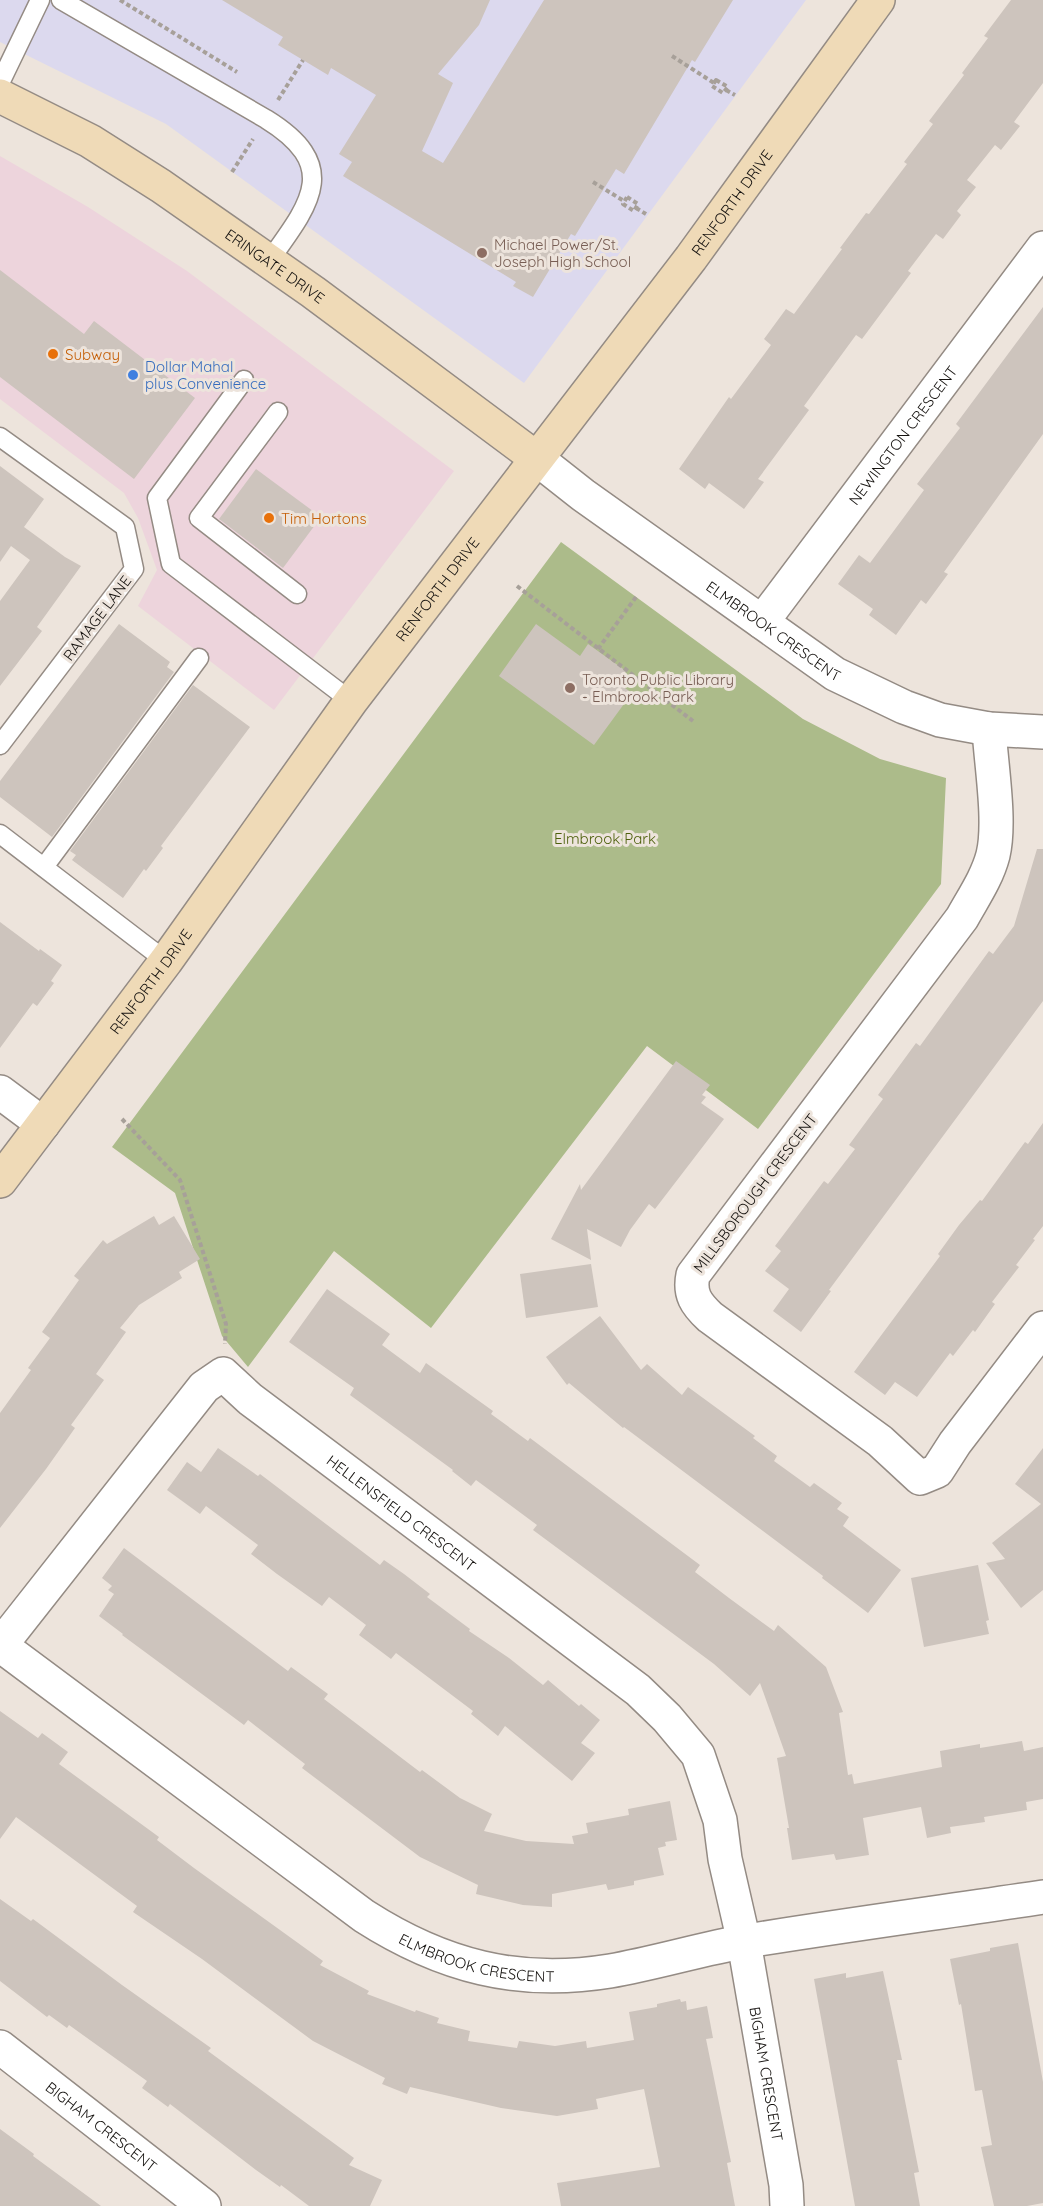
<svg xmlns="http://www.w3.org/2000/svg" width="1043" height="2206" font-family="Quicksand,sans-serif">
	<rect width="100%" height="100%" fill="#ede4dc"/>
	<path fill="#edd4dc" d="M0 156 88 207 187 271 454 471 274 710 138 606 157 570 138 518 124 493 0 399Z"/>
	<path fill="#dcd9ee" d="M0 0H806L524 383 166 124 0 42Z"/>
	<path fill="#acbb8a" d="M561 542 803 719 880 759 946 778 941 884 758 1129 647 1046 431 1328 334 1251 248 1367 222 1336 175 1193 112 1147Z"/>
	<g fill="#cdc4bd">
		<path d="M222 0H490L479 25 438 74 453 83 422 151 443 163 544 0H733L695 62 692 60 624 174 616 169 575 236 571 234 533 297 513 286 516 282 343 176 352 162 339 154 376 95 331 68 328 75 278 45 283 37Z"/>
		<path d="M1011 0H1043V83L1014 122 1020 126 1001 150 995 145 967 180 976 187 957 211 961 215 943 239 936 234 908 271 911 273 862 339 856 335 804 406 809 410 758 479 764 482 744 509 709 483 705 489 679 469 729 397 731 399 771 345 764 339 786 309 794 314 842 249 840 248 866 213 869 214 907 164 904 162 933 124 929 121 964 75 962 73 988 38 984 36Z"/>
		<path d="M0 270 84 334 94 321 195 398 134 479 0 377Z"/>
		<path d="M1043 307V434L944 572 948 574 926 604 921 600 896 635 869 615 873 609 838 584 859 555 870 563 924 490 917 484 960 428 956 424Z"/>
		<path d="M0 466 44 499 24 527 65 557 81 566 37 627 42 631 0 686V601L30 560 11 546 0 562Z"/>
		<path d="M256 469 321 517 283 568 219 519Z"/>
		<path d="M119 624 170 662 167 667 174 672 52 837 0 797V781Z"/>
		<path d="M536 624 580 656 588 644 626 671 618 683 632 693 594 745 499 676Z"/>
		<path d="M193 685 250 727 161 846 163 848 146 871 144 869 123 898 72 860 76 855 70 851Z"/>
		<path d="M1037 849H1043V1001L829 1290 831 1291 801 1332 773 1311 789 1289 765 1271 781 1251 775 1246 824 1181 828 1184 855 1149 849 1145 883 1099 878 1095 916 1043 920 1046 989 951 993 954 1014 926Z"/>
		<path d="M0 922 39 951 40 949 62 965 51 981 54 983 37 1006 33 1003 0 1048Z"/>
		<path d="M676 1061 710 1085 702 1095 706 1097 701 1103 724 1119 655 1209 649 1204 630 1230 621 1247 587 1229 591 1260 551 1239 580 1184 581 1190Z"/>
		<path d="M1043 1123V1226L1033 1239 1035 1240 1016 1265 1019 1267 992 1302 995 1304 975 1332 973 1330 953 1356 950 1353 917 1397 895 1382 885 1395 854 1372 940 1256 938 1254 959 1225 980 1200 982 1201 1025 1142 1028 1144Z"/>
		<path d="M154 1216 159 1225 174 1216 200 1259 179 1272 182 1278 139 1305 120 1328 126 1332 96 1374 104 1380 71 1425 75 1428 46 1469 0 1528V1413L31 1370 28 1368 50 1338 42 1332 79 1280 74 1276 103 1240 107 1244Z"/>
		<path d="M591 1264 598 1307 526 1318 520 1274Z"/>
		<path d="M327 1289 390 1334 382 1345 420 1373 426 1363 493 1411 491 1414 528 1441 530 1438 700 1565 695 1572 729 1598 774 1631 778 1625 826 1667 843 1712 839 1713 848 1775 852 1774 854 1784 942 1767 940 1751 980 1744V1748L1022 1741 1024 1751 1043 1747V1799L1026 1802 1027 1810 984 1817 985 1822 950 1827 951 1833 927 1838 921 1807 863 1818 869 1855 836 1860 834 1854 792 1860 787 1828H789L777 1758 786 1756 760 1683 750 1696 714 1664 533 1530 537 1525 476 1480 471 1486 452 1471 453 1470 350 1395 354 1388 289 1342Z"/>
		<path d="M600 1316 641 1370 647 1364 682 1395 688 1387 755 1436 753 1438 777 1456 774 1461 810 1487 814 1483 842 1503 837 1509 849 1517 843 1526 901 1570 868 1613 822 1578 823 1576 624 1427 623 1428 569 1383 567 1385 546 1357Z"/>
		<path d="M218 1448 258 1476 260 1474 380 1565 384 1560 404 1574 430 1594 427 1597 470 1629 469 1631 509 1658 543 1685 548 1680 579 1706 581 1704 600 1720 581 1743 595 1753 572 1781 505 1726 498 1736 471 1714 473 1711 396 1653 391 1659 359 1635 366 1625 329 1597 322 1606 277 1574 251 1554 258 1545 206 1506 200 1514 167 1490 187 1462 201 1472Z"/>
		<path d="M1043 1448V1590L1021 1608 986 1563 1005 1559 992 1543 1041 1504 1015 1484Z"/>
		<path d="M124 1548 288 1671 291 1667 328 1694 324 1699 420 1772 422 1770 460 1798 492 1814 484 1831 526 1841 574 1844 572 1836 588 1833 586 1823 629 1815 628 1809 670 1801 677 1840 665 1842 666 1846 658 1848 664 1875 634 1881V1885L608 1890 606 1884 552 1894V1907L523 1905 476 1894 478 1885 420 1857 302 1768 305 1764 248 1720 244 1725 122 1635 123 1634 99 1616 114 1594 108 1590 112 1586 102 1578Z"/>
		<path d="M978 1565 989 1620 986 1621 989 1634 924 1647 911 1578Z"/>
		<path d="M0 1711 38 1738 42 1733 68 1752 59 1764 159 1837 157 1840 194 1868 323 1961 320 1965 369 1991 367 1994 415 2012 416 2010 439 2018 437 2023 470 2031 468 2041 517 2048 519 2041 555 2046 586 2041 587 2048 634 2040 629 2012 657 2007V2004L680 1999 681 2002 686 2001 687 2010 707 2006 713 2038 706 2039 731 2162 727 2163 735 2206H561L557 2183 660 2167 644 2089 596 2099 598 2109 557 2116 501 2108 410 2087 407 2094 382 2084 385 2078 313 2041 202 1959 133 1912 137 1906 16 1817 0 1839Z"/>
		<path d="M0 1899 31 1921 33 1919 122 1985 211 2048 208 2051 354 2158 349 2165 382 2180 370 2206H309L281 2185 280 2187 256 2170 170 2104 168 2107 142 2088 147 2081 69 2025 67 2028 49 2015 47 2017 0 1981Z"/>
		<path d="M1018 1943 1043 2082V2203L1027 2206H994L981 2147 992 2145 982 2090 975 2091 961 2004 959 2005 950 1959 990 1951V1948Z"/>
		<path d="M883 1971 902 2060H897L919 2172 914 2173 920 2206H855L814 1979 846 1973V1978Z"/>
		<path d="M0 2129 34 2154 33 2156 101 2206H0Z"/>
	</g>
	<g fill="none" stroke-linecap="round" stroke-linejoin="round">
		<g stroke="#948b84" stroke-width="21">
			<g id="lane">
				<path d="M61 0 266 119C342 166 310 204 269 261"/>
				<path d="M0 83 40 0"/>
				<path d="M244 380 157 498 171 564 351 701"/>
				<path d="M278 412 199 518 297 594"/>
				<path d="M0 437 125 527 134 569 0 745"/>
				<path d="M0 834 166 961"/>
				<path d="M44 867 199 658"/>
			</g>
		</g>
		<g stroke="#948b84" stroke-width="36">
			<g id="street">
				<path id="s1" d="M536 458 583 495 835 674 904 707 940 720 989 729 1043 732"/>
				<path id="s2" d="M762 622 1043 248"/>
				<path d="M989 729C991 764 1001 822 993 855 987 878 973 898 962 918L693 1275C689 1294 696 1304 710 1317L880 1441 920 1478 937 1471 955 1443 1043 1328"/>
				<path d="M0 1092 43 1124"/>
				<path id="s3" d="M0 1645 364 1916C442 1966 518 1986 610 1971 656 1963 701 1949 747 1941 845 1925 944 1912 1043 1897"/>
				<path id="s4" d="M0 1646 204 1387 223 1374 250 1399 638 1690 667 1718 698 1755 720 1820 725 1859 744 1942 786 2185 787 2206"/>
				<path id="s5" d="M0 2047 204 2206"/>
			</g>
		</g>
		<g stroke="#948b84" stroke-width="36">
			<g id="secondary">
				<path id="s6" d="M0 96 90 141 161 186 313 292 536 458"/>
				<path id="s7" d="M0 1181 166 961 351 701 691 258 878 0"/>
			</g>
		</g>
		<g stroke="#a7a099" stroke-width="4" stroke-dasharray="4.5 3" stroke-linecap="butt">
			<path d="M120 0 237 72"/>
			<path d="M672 56 714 83"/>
			<path d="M716 80 728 87 723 93 712 86Z"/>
			<path d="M726 90 735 95"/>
			<path d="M278 100 303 60"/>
			<path d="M232 172 253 139"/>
			<path d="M593 182 624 201"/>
			<path d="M627 197 638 204 634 211 623 204Z"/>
			<path d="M636 208 646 214"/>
			<path d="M517 586 693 721"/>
			<path d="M598 649 636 597"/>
			<path d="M122 1119 180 1180 226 1324 225 1344"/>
		</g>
		<use href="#lane" stroke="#fff" stroke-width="18"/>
		<use href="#street" stroke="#fff" stroke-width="33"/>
		<use href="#secondary" stroke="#efdab7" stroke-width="33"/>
	</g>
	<g fill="#8d6e63" stroke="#ede4dc" stroke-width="2">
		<circle cx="482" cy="253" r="6"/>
		<circle cx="570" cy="688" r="6"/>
	</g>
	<g fill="#e8710a" stroke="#ede4dc" stroke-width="2">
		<circle cx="53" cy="354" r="6"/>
		<circle cx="269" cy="518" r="6"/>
	</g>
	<circle fill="#3f7fe0" stroke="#ede4dc" stroke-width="2" cx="133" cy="375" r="6"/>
	<g text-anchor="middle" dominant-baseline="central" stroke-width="6" stroke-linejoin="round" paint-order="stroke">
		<g font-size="15" fill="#161310" stroke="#ede4dc">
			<text stroke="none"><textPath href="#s7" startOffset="1222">RENFORTH DRIVE</textPath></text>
			<text stroke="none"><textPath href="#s6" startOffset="324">ERINGATE DRIVE</textPath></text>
			<text stroke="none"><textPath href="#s2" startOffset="234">NEWINGTON CRESCENT</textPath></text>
			<text stroke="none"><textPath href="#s7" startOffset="736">RENFORTH DRIVE</textPath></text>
			<text transform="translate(97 618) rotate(-53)">RAMAGE LANE</text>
			<text stroke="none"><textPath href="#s1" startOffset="294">ELMBROOK CRESCENT</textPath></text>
			<text stroke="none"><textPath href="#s7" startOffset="250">RENFORTH DRIVE</textPath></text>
			<text transform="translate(755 1193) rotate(-53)">MILLSBOROUGH CRESCENT</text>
			<text stroke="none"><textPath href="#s4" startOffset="579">HELLENSFIELD CRESCENT</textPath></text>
			<text stroke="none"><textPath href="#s3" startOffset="576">ELMBROOK CRESCENT</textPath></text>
			<text stroke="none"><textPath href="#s4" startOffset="1290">BIGHAM CRESCENT</textPath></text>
			<text stroke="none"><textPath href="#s5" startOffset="129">BIGHAM CRESCENT</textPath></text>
		</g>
		<g font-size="15" fill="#785e54" stroke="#ede4dc" text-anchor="start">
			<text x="494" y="244">Michael Power/St.<tspan x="494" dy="17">Joseph High School</tspan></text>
			<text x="582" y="679">Toronto Public Library<tspan x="582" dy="17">- Elmbrook Park</tspan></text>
		</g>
		<g font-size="15" fill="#c56008" stroke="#ede4dc" text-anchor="start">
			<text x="65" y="354">Subway</text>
			<text x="281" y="518">Tim Hortons</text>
		</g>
		<g font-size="15" fill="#366cbe" stroke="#ede4dc" text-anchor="start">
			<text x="145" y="366">Dollar Mahal<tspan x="145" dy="17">plus Convenience</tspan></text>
		</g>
		<g font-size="15" fill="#4d600c" stroke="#ede4dc">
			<text x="605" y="838">Elmbrook Park</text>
		</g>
	</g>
</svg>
